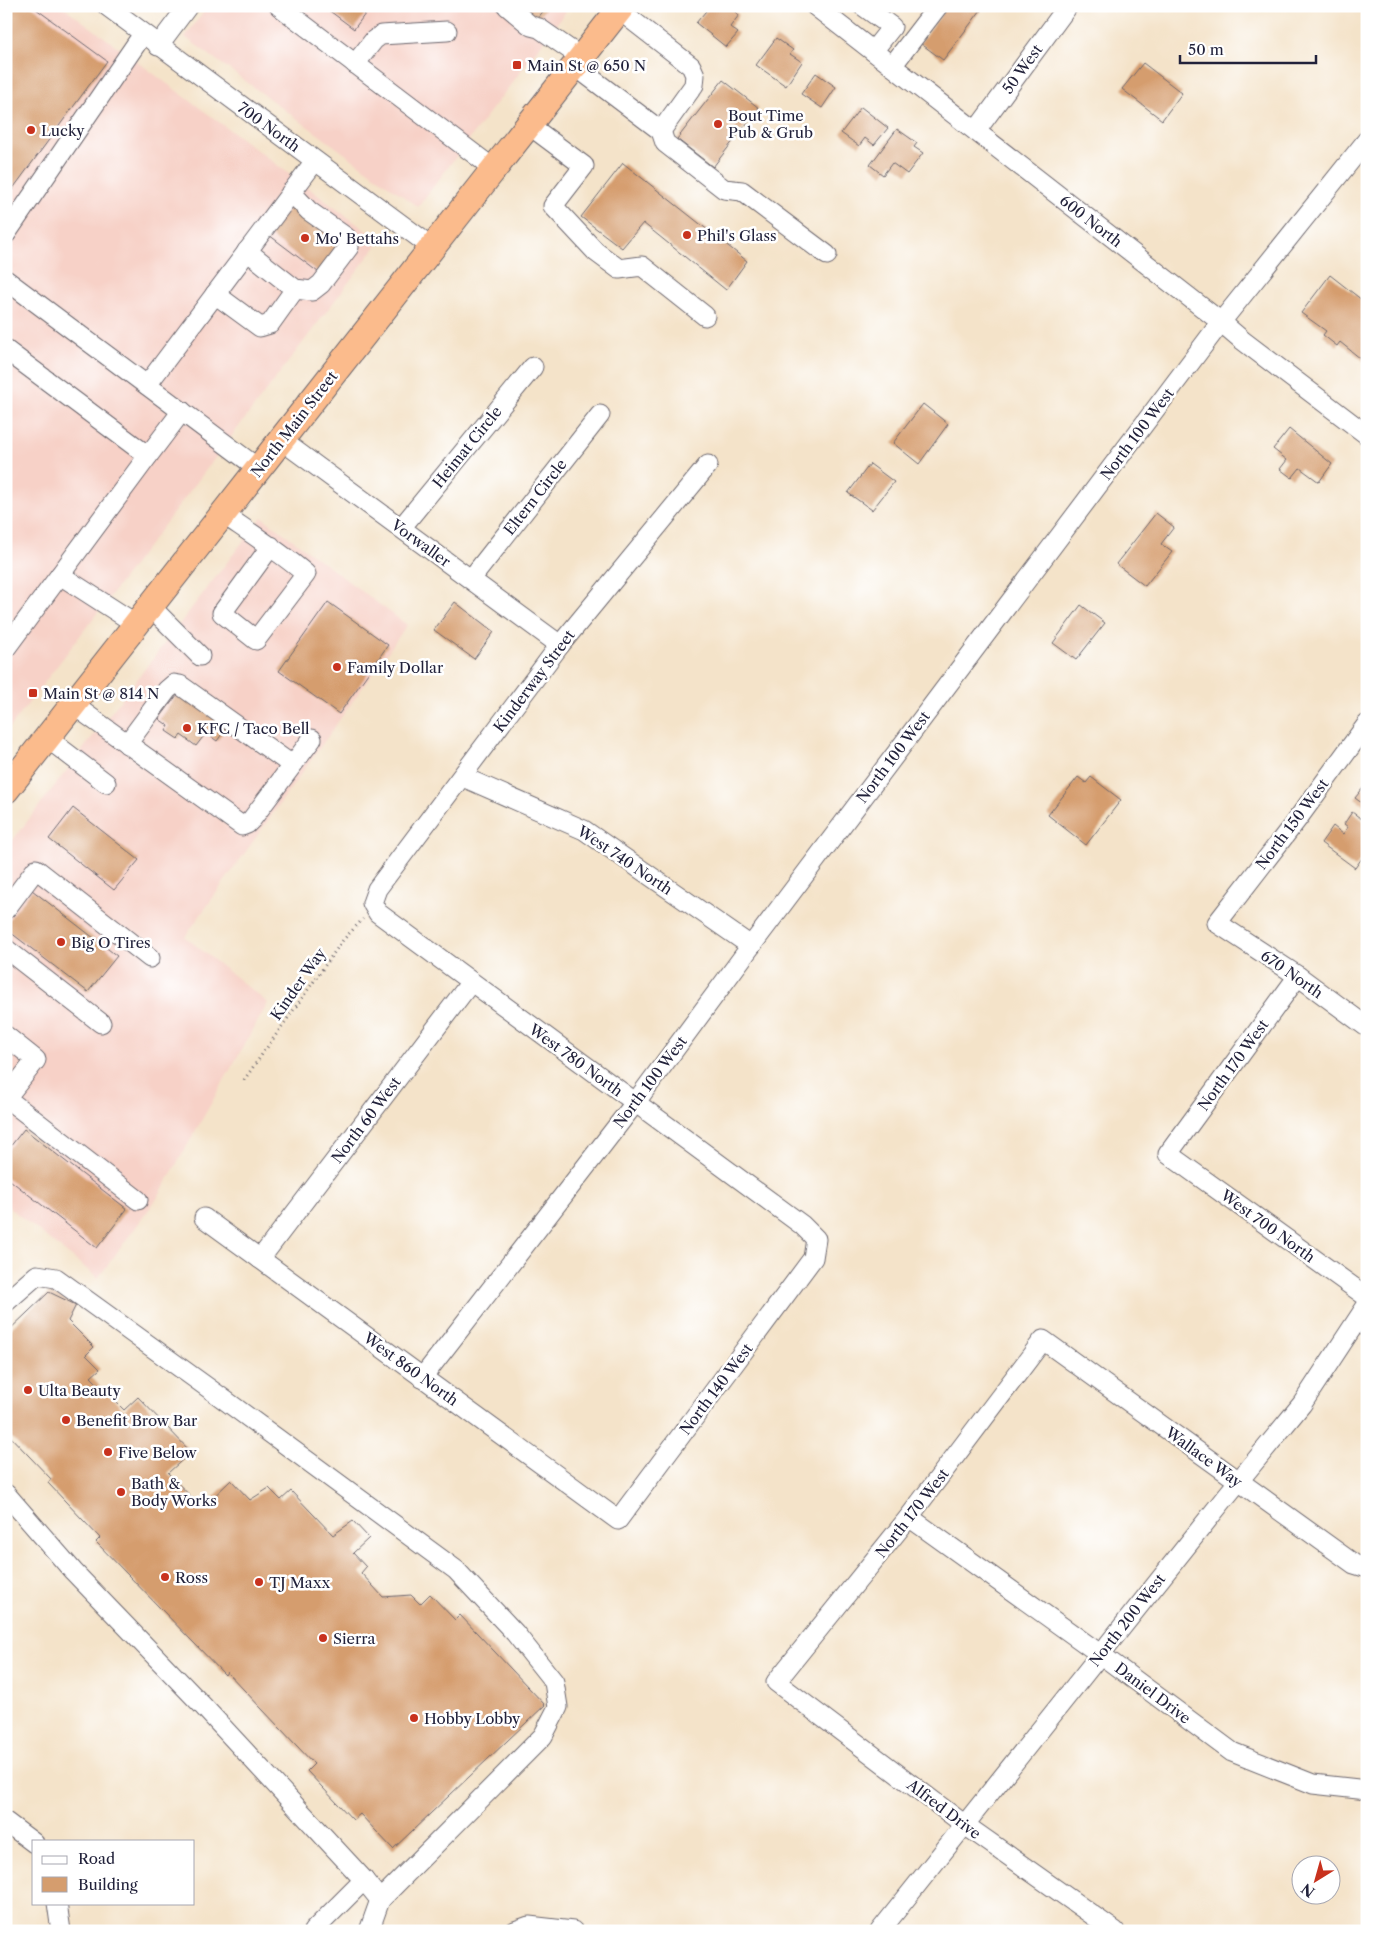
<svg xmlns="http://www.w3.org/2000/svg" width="1373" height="1937" font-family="'Libre Caslon Text',serif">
	<rect width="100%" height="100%" fill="#fff"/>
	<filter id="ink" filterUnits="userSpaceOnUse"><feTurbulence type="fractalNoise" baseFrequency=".02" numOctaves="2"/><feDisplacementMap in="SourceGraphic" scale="10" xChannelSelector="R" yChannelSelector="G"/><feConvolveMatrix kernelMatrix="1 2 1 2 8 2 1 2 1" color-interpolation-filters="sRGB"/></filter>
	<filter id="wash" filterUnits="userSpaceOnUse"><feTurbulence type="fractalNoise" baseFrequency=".0096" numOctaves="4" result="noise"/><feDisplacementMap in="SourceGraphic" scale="20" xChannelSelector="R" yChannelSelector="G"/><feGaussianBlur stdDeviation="1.12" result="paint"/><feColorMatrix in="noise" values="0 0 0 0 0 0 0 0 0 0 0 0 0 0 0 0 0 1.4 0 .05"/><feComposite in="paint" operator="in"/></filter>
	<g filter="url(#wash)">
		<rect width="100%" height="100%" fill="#f4e3c9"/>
		<g fill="#f7d1c7">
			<path d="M6 6H62L380 241 6 733Z"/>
			<path d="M208 6H570L418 207 185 37Z"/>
			<path d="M262 517 407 625 185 937 268 1003 158 1197 98 1278 6 1205V849Z"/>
		</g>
		<g id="blocks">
			<g fill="#d59d6e">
				<path d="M6 6H32L107 61 6 198Z"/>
				<path d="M323 6H371L354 29Z"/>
				<path d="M514 6H547L535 22Z"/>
				<path d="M710 6H728L739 15 730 27 738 33 726 47 696 23Z"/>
				<path d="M948 6H984L943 60 920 43Z"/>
				<path d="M776 38 793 50 790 54 802 62 786 86 756 65Z"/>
				<path d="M1143 63 1182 93 1162 120 1122 89Z"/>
				<path d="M816 73 836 87 822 108 801 94Z"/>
				<path d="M723 80 759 108 713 167 677 139Z"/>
				<path d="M861 107 888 128 874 145 865 138 859 146 841 133Z"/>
				<path d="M897 129 917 143 914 147 923 153 907 174 892 163 883 175 870 165Z"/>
				<path d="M623 163 747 261 726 290 643 223 622 248 581 217Z"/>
				<path d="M293 203 342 240 318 272 269 235Z"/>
				<path d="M1330 275 1367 304 1366 363 1340 342 1337 346 1323 335 1326 331 1301 313Z"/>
				<path d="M923 404 948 424 919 464 893 443Z"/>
				<path d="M1289 429 1332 464 1319 482 1300 468 1292 478 1280 469 1287 460 1273 449Z"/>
				<path d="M870 464 894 482 872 510 848 493Z"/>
				<path d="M1156 513 1174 527 1161 544 1172 552 1145 586 1116 564Z"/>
				<path d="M328 602 388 645 339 714 279 671Z"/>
				<path d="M455 602 494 632 474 659 434 630Z"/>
				<path d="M1081 605 1105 623 1076 660 1053 643Z"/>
				<path d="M180 691 228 726 217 741 206 733 196 746 181 735 178 739 166 731 169 726 159 719Z"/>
				<path d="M1078 777 1086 783 1091 777 1121 800 1086 845 1048 815Z"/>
				<path d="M1367 783V807L1355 798Z"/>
				<path d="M73 808 139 860 114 890 49 839Z"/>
				<path d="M1352 812 1367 823V851L1355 868 1321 843 1333 826 1343 834 1348 827 1344 824Z"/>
				<path d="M32 890 117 956 88 992 6 929V923Z"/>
				<path d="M24 1129 127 1209 97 1248 6 1177V1152Z"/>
				<path d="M49 1292 76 1305 68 1321 94 1347 86 1355 100 1369 91 1377 124 1410 138 1397 191 1452 168 1473 202 1508 231 1480 250 1500 269 1488 281 1500 291 1491 333 1535 353 1521 369 1538 353 1553 366 1567 361 1573 383 1597 411 1595 420 1604 430 1594 455 1620 460 1615 545 1705 393 1849 360 1814 353 1820 307 1771 314 1764 227 1672 225 1675 96 1542 100 1538 48 1483 51 1479 6 1432 9 1429 6 1426V1333Z"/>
			</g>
		</g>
	</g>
	<g filter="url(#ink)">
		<use href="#blocks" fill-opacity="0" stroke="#6c666d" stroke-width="1"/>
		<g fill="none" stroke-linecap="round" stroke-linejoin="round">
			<g stroke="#6c666d" stroke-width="21">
				<g id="minor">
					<path d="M107 6 433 248"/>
					<path d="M279 6 494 169"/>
					<path d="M507 6 531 26 539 28 582 58"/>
					<path d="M815 6 1221 322 1242 340 1367 435"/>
					<path d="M863 6 892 27 873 51"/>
					<path d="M619 10 691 66 695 75 694 85 661 131"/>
					<path d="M158 46 188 6"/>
					<path d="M355 64 374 40 381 35 447 31"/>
					<path d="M575 66 661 131 665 143 724 189 742 191 827 255"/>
					<path d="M892 66 938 6"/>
					<path d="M529 125 584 166 553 206 596 252 619 269 642 266 705 316"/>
					<path d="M976 131 1068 6"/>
					<path d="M6 234 143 34"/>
					<path d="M247 251 295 289 312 291 321 284 349 247 346 237 309 211 291 192"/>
					<path d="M6 280 259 469"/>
					<path d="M215 294 260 327 270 324 295 289"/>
					<path d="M6 350 148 456 6 648"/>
					<path d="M147 385 315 161"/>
					<path d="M281 440 560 645"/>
					<path d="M148 456 182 411"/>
					<path d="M223 514C252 534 280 552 306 574L256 640 222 613 271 546"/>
					<path d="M401 528 533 367"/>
					<path d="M60 575 136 624"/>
					<path d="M471 579 600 415"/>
					<path d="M151 607 200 656"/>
					<path d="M72 704 242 826 247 824 252 819 312 739"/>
					<path d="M1367 724 1299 817 1217 923 1298 976 1367 1027"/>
					<path d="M47 738 106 783"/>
					<path d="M127 744 167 690 174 684 180 685 292 765"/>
					<path d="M463 777 584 830 751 946"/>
					<path d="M6 909 36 869 150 958"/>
					<path d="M6 949 101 1023"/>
					<path d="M1298 976 1168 1154 1367 1297"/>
					<path d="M6 1036 36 1060 6 1098"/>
					<path d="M6 1098 138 1200"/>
					<path d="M204 1218 618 1520 813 1258 816 1239 802 1225 378 913 372 903 377 889 560 645 708 465"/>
					<path d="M260 1259 471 982"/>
					<path d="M6 1302 37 1275 56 1278 218 1395 456 1570 515 1633 554 1682 558 1707 543 1736 380 1900"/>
					<path d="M422 1378 635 1103 751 946 1221 322 1367 140"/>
					<path d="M6 1494 73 1571 203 1706 364 1880"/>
					<path d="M909 1517 1100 1654 1232 1752 1313 1784 1367 1790"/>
					<path d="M6 1822 34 1843"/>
					<path d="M57 1903 61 1931"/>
					<path d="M313 1931 364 1880 380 1900 369 1931"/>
					<path d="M515 1931 529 1926 573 1931"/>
					<path d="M880 1931 1224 1499 1302 1404 1367 1305"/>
					<path d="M1115 1931 965 1825 776 1682 909 1517 1043 1340 1354 1564 1367 1568"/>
				</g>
			</g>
			<g stroke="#6c666d" stroke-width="28">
				<path id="highway" d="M6 790 622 6"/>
			</g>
			<path stroke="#6c666d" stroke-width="3" stroke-dasharray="1 4" stroke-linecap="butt" d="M244 1080 343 940 363 919"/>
			<use href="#minor" stroke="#fff" stroke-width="19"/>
			<use href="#highway" stroke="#fbbb8c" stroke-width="26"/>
		</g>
	</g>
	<g fill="#c8321e" stroke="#fff" stroke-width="2">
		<rect x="512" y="60" width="10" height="10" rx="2.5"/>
		<circle cx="718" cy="124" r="5"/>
		<circle cx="31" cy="130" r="5"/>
		<circle cx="687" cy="235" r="5"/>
		<circle cx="305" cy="238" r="5"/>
		<circle cx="337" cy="667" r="5"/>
		<rect x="28" y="688" width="10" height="10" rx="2.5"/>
		<circle cx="187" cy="728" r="5"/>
		<circle cx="61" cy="942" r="5"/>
		<circle cx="28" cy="1390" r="5"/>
		<circle cx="66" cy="1420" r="5"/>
		<circle cx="108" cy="1452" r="5"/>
		<circle cx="121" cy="1492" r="5"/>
		<circle cx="165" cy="1577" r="5"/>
		<circle cx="259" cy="1582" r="5"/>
		<circle cx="323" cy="1638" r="5"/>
		<circle cx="414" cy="1718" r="5"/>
	</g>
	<g text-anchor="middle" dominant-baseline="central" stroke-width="5" stroke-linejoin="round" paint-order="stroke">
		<g font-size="15" fill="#22223b" stroke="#fff" text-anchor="start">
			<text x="527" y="65">Main St @ 650 N</text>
			<text x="728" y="115">Bout Time<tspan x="728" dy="17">Pub &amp; Grub</tspan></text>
			<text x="41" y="130">Lucky</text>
			<text x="697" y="235">Phil's Glass</text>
			<text x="315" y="238">Mo' Bettahs</text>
			<text x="347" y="667">Family Dollar</text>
			<text x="43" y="693">Main St @ 814 N</text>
			<text x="197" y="728">KFC / Taco Bell</text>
			<text x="71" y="942">Big O Tires</text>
			<text x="38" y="1390">Ulta Beauty</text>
			<text x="76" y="1420">Benefit Brow Bar</text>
			<text x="118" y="1452">Five Below</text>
			<text x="131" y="1483">Bath &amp;<tspan x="131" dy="17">Body Works</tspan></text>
			<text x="175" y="1577">Ross</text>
			<text x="269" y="1582">TJ Maxx</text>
			<text x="333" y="1638">Sierra</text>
			<text x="424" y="1718">Hobby Lobby</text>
		</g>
		<g font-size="15" fill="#22223b" stroke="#fff">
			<text transform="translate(1022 69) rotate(-54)">50 West</text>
			<text transform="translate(269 127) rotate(36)">700 North</text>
			<text transform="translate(1091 221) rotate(38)">600 North</text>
			<text transform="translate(294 424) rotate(-52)">North Main Street</text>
			<text transform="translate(1137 434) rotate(-53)">North 100 West</text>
			<text transform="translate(467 447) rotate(-51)">Heimat Circle</text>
			<text transform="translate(535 497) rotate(-52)">Eltern Circle</text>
			<text transform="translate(421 543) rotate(36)">Vorwaller</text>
			<text transform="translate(534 681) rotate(-53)">Kinderway Street</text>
			<text transform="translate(893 757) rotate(-53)">North 100 West</text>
			<text transform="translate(1292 824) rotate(-53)">North 150 West</text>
			<text transform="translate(625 860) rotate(34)">West 740 North</text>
			<text transform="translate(1292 974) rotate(35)">670 North</text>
			<text transform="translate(298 984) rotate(-55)">Kinder Way</text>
			<text transform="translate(576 1060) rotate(36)">West 780 North</text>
			<text transform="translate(1233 1065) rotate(-54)">North 170 West</text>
			<text transform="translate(650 1082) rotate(-53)">North 100 West</text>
			<text transform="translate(366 1120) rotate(-53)">North 60 West</text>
			<text transform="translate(1268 1226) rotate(36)">West 700 North</text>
			<text transform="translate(411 1369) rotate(36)">West 860 North</text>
			<text transform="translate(716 1389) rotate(-53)">North 140 West</text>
			<text transform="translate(1204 1457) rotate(36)">Wallace Way</text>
			<text transform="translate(912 1513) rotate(-52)">North 170 West</text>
			<text transform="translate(1127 1620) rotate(-52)">North 200 West</text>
			<text transform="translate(1153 1693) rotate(37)">Daniel Drive</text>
			<text transform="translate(944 1809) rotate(37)">Alfred Drive</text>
		</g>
	</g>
	<rect width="1373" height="1937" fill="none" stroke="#fff" stroke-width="25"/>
	<rect x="32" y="1840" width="162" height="65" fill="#ffffff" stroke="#a7a7b1"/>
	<rect x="42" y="1856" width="25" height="8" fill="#ffffff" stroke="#a7a7b1"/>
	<text x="78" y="1864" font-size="15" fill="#22223b">Road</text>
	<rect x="42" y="1877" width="25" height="15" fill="#d59d6e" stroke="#a7a7b1"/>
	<text x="78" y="1890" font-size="15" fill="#22223b">Building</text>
	<g transform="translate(1316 1880) rotate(217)"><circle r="24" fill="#ffffff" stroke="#a7a7b1"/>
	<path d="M0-4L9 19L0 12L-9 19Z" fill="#c8321e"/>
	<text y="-8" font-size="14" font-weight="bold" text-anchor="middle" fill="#22223b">N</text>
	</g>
	<path d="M1180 55v8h136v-8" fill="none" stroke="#22223b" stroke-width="2.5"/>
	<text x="1188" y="55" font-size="15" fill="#22223b" stroke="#ffffff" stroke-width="4" paint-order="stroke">50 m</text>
</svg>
